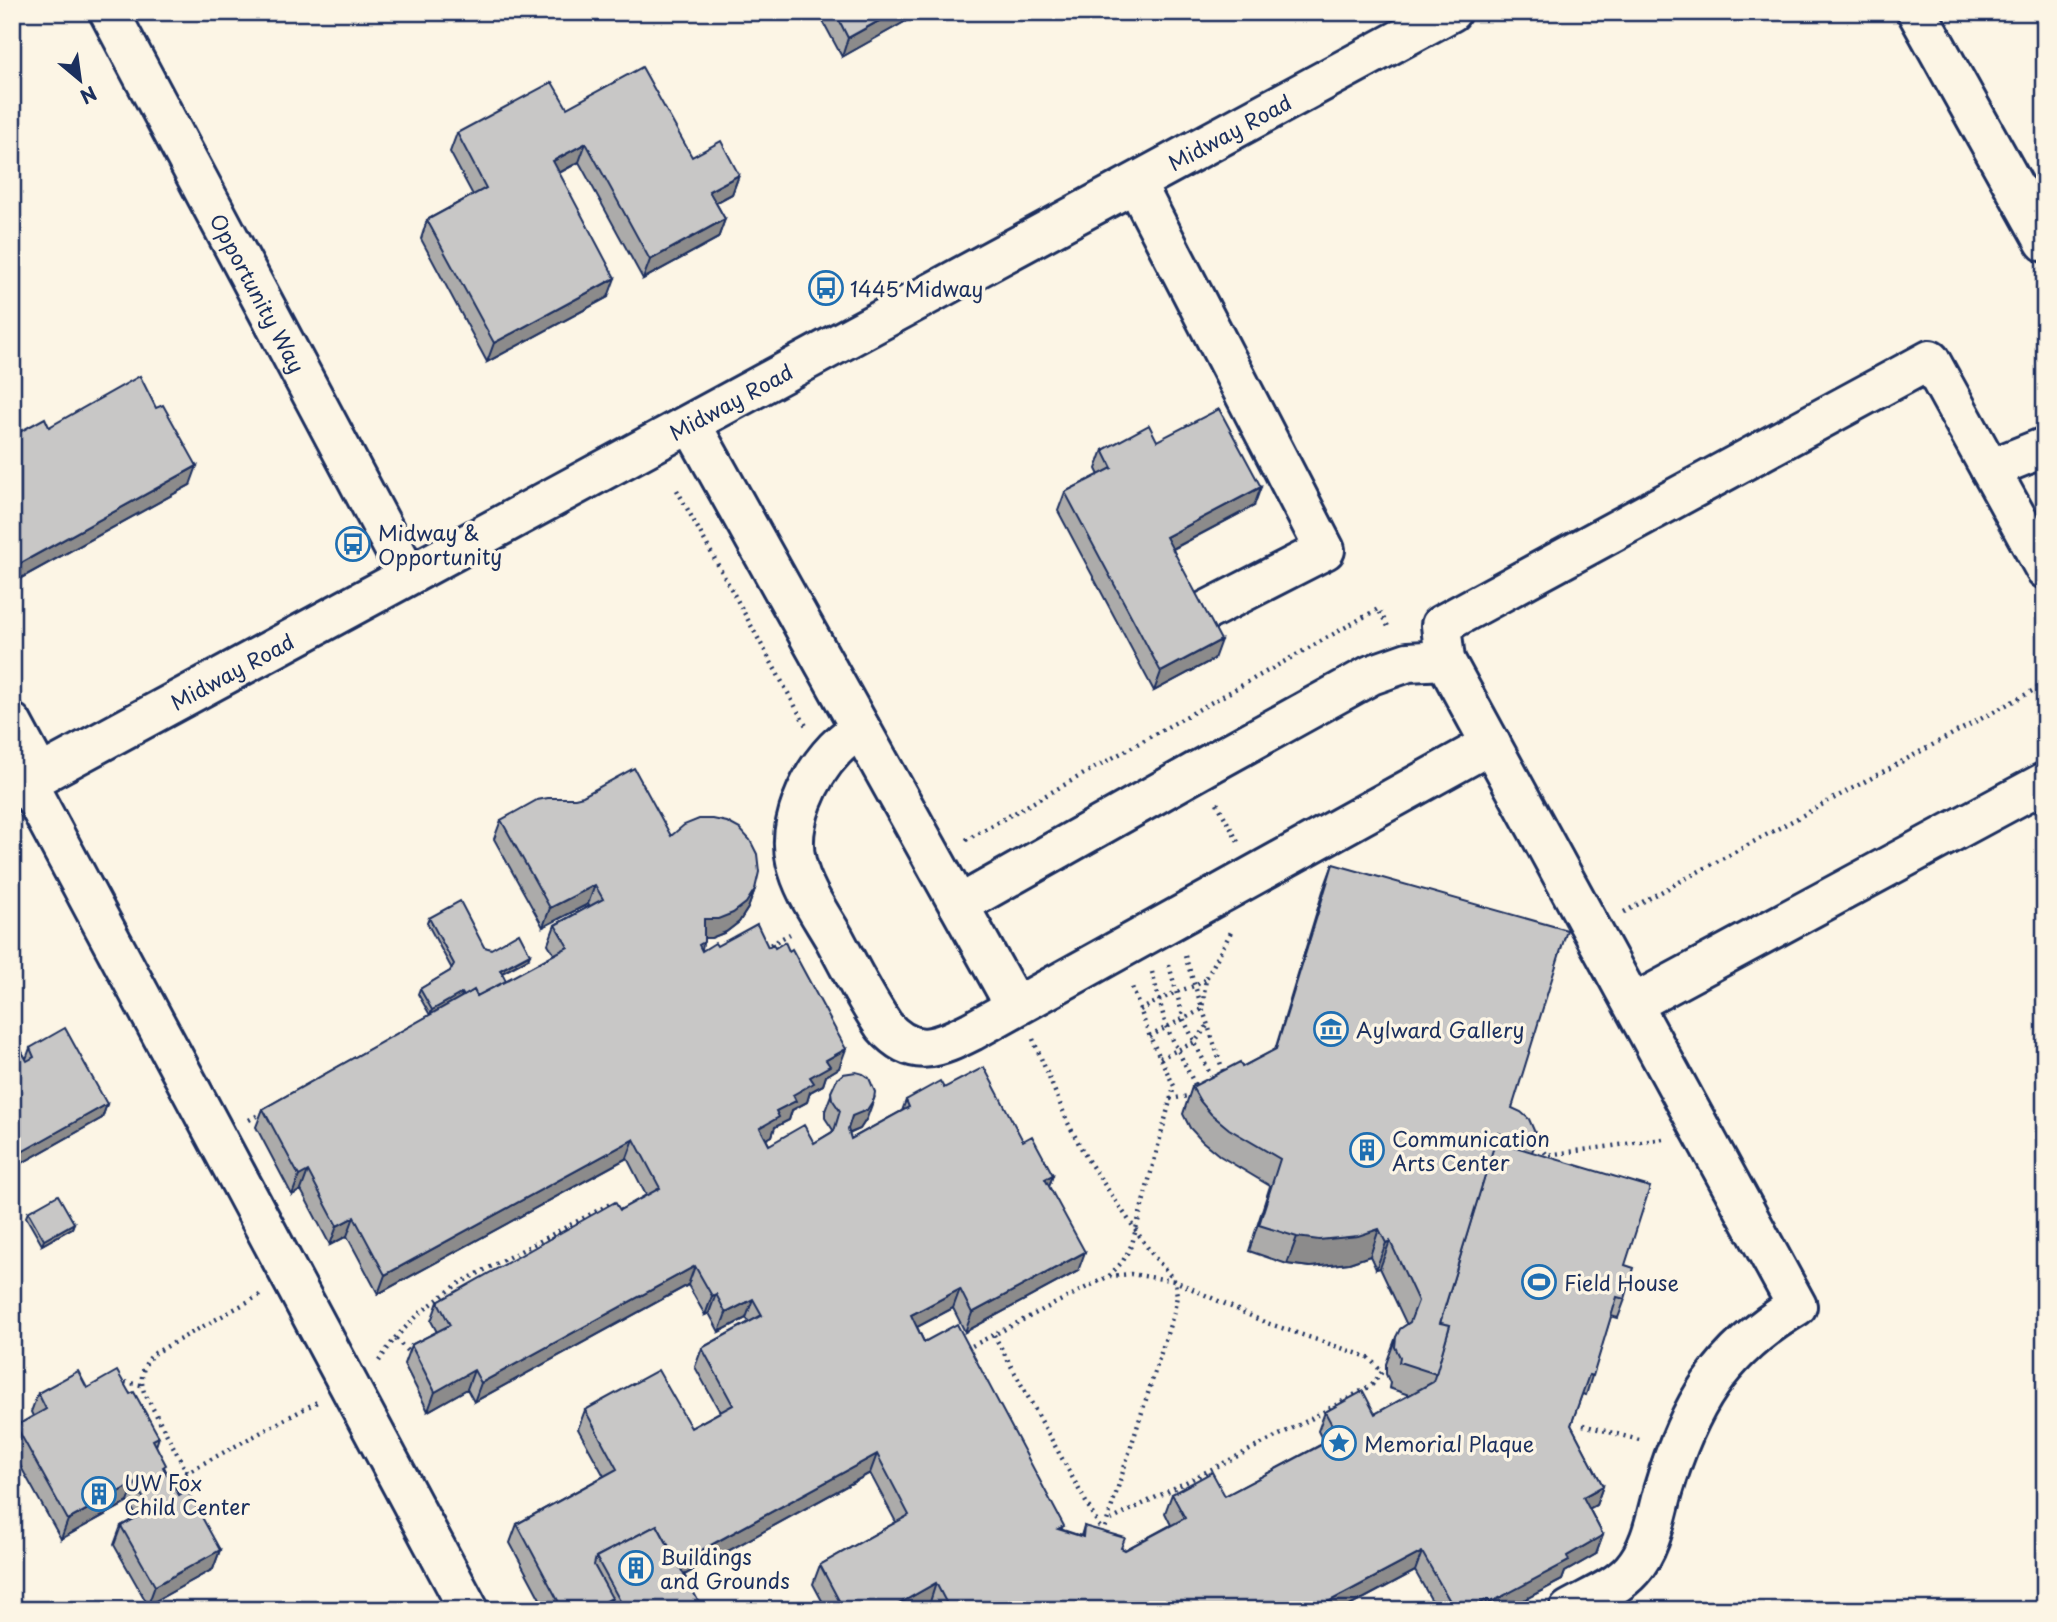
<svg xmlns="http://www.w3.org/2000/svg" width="2057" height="1622" font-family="'Playpen Sans',sans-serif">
	<rect width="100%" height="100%" fill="#fcf5e5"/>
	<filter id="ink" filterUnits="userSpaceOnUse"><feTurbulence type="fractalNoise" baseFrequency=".0143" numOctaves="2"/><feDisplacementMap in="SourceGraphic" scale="14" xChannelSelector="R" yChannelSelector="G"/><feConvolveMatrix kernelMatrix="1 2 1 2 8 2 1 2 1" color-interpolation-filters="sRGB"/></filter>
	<g filter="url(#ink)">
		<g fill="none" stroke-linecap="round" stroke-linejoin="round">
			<g stroke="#1b2f5e" stroke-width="44">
				<g id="minor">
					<path id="s1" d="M109 12 408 575"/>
					<path d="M1917 12 2045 242"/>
					<path d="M1136 184 1325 550 1202 613"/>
					<path d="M691 424 1015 1006"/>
					<path d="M1990 469 2045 447"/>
					<path d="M12 723 40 775"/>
					<path d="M860 728C851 735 843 741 835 749 809 776 787 824 796 861 802 889 820 914 834 938 850 968 865 998 884 1026 913 1060 938 1048 972 1031L1491 744"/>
					<path d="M27 783 469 1610"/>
					<path d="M959 905 1199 770 1371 675 1408 662 1445 660"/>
					<path d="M1633 1004 2045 782"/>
					<path d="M1569 1610C1590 1598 1616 1588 1632 1570 1651 1549 1656 1517 1663 1491 1688 1406 1720 1352 1797 1306L1445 660 1441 625 1930 360 2045 569"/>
				</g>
			</g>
			<g stroke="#1b2f5e" stroke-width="44">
				<g id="major">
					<path id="s2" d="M12 790 1451 12"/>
				</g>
			</g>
			<g stroke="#1b2f5e" stroke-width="4.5" stroke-dasharray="2 5" stroke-linecap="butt">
				<path d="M677 490 806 726"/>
				<path d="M1217 803 1238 842"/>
				<path d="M966 840 1378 609 1389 628"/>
				<path d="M1624 912 2045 684"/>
				<path d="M764 948 790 934"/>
				<path d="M1185 956 1224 1074"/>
				<path d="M1169 965 1184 1020 1213 1080"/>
				<path d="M1152 972 1166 1026 1198 1091"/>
				<path d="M1140 1010 1176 992 1194 986 1205 980"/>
				<path d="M1150 1037C1166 1026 1185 1019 1202 1009L1206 979 1231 932"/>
				<path d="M1033 1039 1068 1123 1087 1159 1152 1254 1175 1281 1264 1322 1368 1357 1382 1372 1372 1385 1307 1421 1107 1522"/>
				<path d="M1160 1058 1195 1042 1207 1026"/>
				<path d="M1170 1099 1194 1095"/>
				<path d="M249 1120 266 1111"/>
				<path d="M1532 1135 1547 1155 1663 1139"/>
				<path d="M994 1335 1103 1533"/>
				<path d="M396 1339 411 1355"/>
				<path d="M966 1349 1109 1276 1123 1261 1132 1244 1174 1086 1150 1037 1131 984"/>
				<path d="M379 1361 395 1338 421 1312 458 1284 610 1204"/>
				<path d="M118 1381 141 1385"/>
				<path d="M1583 1425 1643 1441"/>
				<path d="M187 1472 144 1392C139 1378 143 1362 155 1353L260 1295"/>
				<path d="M167 1483 317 1402"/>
				<path d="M1103 1534 1174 1312 1177 1296 1175 1281 1131 1274 1110 1276"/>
			</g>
			<use href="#minor" stroke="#fcf5e5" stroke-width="38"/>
			<use href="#major" stroke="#fcf5e5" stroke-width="38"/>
		</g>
		<g fill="#acabaa" stroke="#1b2f5e" stroke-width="2">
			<path d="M818 12H922L842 57Z"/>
			<path d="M567 108 692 157 739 175 732 194 716 203 725 219 718 238 643 279 579 162 559 173 608 297 487 362 421 239 427 220 473 195 450 152 457 133Z"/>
			<path d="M49 427 190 485 12 583V439L14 435Z"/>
			<path d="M1157 441 1254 506 1173 549 1214 659 1154 691 1058 511 1065 492 1099 475 1096 469 1103 450Z"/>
			<path d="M501 820 671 836 755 889 748 908 739 922 726 932 711 938H704L702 949V951L717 946 768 947 839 1068 826 1076 823 1085 810 1092 807 1102 792 1110 789 1120 775 1127 772 1136 766 1139 769 1145 814 1143 832 1132 833 1130 825 1118V1111L837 1079 867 1118 860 1129 849 1134 851 1139 902 1111 906 1100 944 1088 1023 1141 1053 1175 1049 1187 1078 1271 965 1332 953 1308 917 1327 924 1342 1063 1530 1081 1536 1084 1526 1125 1550 1171 1525 1165 1513 1172 1494 1225 1496 1324 1443 1318 1431 1325 1412 1375 1414 1409 1395 1389 1388 1390 1383 1386 1374V1364L1396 1337 1407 1325 1380 1268 1376 1269 1370 1256 1349 1263 1310 1267 1287 1264 1249 1251 1270 1186 1220 1156 1202 1141 1190 1128 1183 1114 1192 1087 1242 1067 1275 1050 1323 891 1333 864 1512 1108 1535 1144 1532 1152 1625 1265V1299L1618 1318 1611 1316 1586 1395 1582 1394 1571 1425 1603 1486 1596 1505 1589 1508 1603 1535 1596 1554 1565 1572 1562 1580 1505 1610H1437L1415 1571 1342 1610H933L930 1602 916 1610H827L813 1584 820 1565 896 1522 870 1473 684 1575 703 1610H546L510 1543 517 1524 604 1476 578 1429 585 1410 691 1428 720 1412 695 1367 702 1348 749 1322 746 1318 719 1332 709 1313 705 1315 688 1285 474 1402 467 1389 428 1411 404 1364 411 1345 437 1332 431 1321 438 1302 620 1210 646 1195 627 1158 378 1294 347 1236 330 1245 301 1190 292 1195 256 1127 263 1109 430 1015 418 994 420 989 450 971 452 969 427 923 429 918 484 947 528 959 502 973 506 981 554 954 548 944 555 925 589 906 588 904 543 927 494 839Z"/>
			<path d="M12 1034 26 1059 30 1048 107 1104 102 1118 13 1168Z"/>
			<path d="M28 1212 74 1223 72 1228 42 1245 26 1217Z"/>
			<path d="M87 1388 130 1394 159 1437 156 1446 165 1469 179 1495 220 1550 213 1569 148 1605 114 1545 121 1526 137 1517 128 1502 61 1539 12 1451V1435L16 1426 33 1416 31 1412 38 1393Z"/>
		</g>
		<g fill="#8c8b8b" stroke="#1b2f5e" stroke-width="2">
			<path d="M895 12H922L842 57 848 38Z"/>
			<path d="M586 143 579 162 546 180 553 161Z"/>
			<path d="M739 175 732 194 702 210 709 191Z"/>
			<path d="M725 219 718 238 643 279 650 260Z"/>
			<path d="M615 278 608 297 487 362 494 343Z"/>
			<path d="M197 466 190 485 12 583V568Z"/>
			<path d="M1261 487 1254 506 1159 556 1166 537Z"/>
			<path d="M1221 640 1214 659 1154 691 1161 672Z"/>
			<path d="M595 885 588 904 543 927 550 908Z"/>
			<path d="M755 889 748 908 739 922 726 932 711 938H698L704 919Z"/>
			<path d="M530 954 528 959 498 975 500 970Z"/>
			<path d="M462 993 461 998 430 1015 432 1010Z"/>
			<path d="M846 1049 839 1068 826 1076 823 1085 810 1092 807 1102 792 1110 789 1120 775 1127 772 1136 753 1147 760 1128 826 1060Z"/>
			<path d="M874 1099 867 1118 860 1129 845 1135 852 1116Z"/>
			<path d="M107 1104 102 1118 13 1168 18 1154Z"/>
			<path d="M634 1139 627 1158 378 1294 385 1275Z"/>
			<path d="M308 1171 301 1190 292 1195 299 1176Z"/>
			<path d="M1053 1175 1046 1194 1045 1179Z"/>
			<path d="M354 1217 347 1236 330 1245 337 1226Z"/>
			<path d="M74 1223 72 1228 42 1245 44 1240Z"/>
			<path d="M1379 1229 1370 1256 1349 1263 1310 1267 1287 1264 1297 1237Z"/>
			<path d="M1390 1241 1380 1268 1376 1269 1386 1243Z"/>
			<path d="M1085 1252 1078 1271 965 1332 972 1313Z"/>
			<path d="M695 1266 688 1285 474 1402 481 1383Z"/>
			<path d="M960 1289 953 1308 904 1334 911 1315Z"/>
			<path d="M716 1294 709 1313 705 1315 712 1296Z"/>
			<path d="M753 1299 746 1318 719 1332 726 1313Z"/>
			<path d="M474 1370 467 1389 428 1411 435 1392Z"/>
			<path d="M877 1454 870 1473 666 1585 673 1566Z"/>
			<path d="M135 1483 128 1502 61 1539 68 1520Z"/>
			<path d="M1603 1486 1596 1505 1576 1516 1583 1497Z"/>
			<path d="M1603 1535 1596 1554 1565 1572 1562 1580 1505 1610H1487L1490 1603 1567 1556Z"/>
			<path d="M220 1550 213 1569 148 1605 155 1586Z"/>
			<path d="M1422 1552 1415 1571 1342 1610H1313Z"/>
			<path d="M936 1583 930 1602 916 1610H888Z"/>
			<path d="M612 1598 607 1610H590Z"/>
			<path d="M1488 1599 1484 1610H1467Z"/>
			<path d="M958 1603 956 1610H949V1608Z"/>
		</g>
		<g fill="#c8c7c6" stroke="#1b2f5e" stroke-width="2">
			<path d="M835 12H895L848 38Z"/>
			<path d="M642 67 692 157 721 141 739 175 709 191 725 219 650 260 586 143 553 161 615 278 494 343 427 220 486 188 457 133 552 82 567 108Z"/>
			<path d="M140 376 156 408 163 405 197 466 12 568V446L18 443 14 435 45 418 49 427Z"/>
			<path d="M1219 409 1261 487 1166 537 1221 640 1161 672 1065 492 1112 468 1103 450 1149 425 1157 441Z"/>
			<path d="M634 768 671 836 684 825 699 819H713L727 822 740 829 750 840 757 854 759 872 755 889 746 903 733 913 718 919H704V942L699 945 702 951 715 943 717 946 757 924 768 947 773 944 775 948 785 942 789 951 792 949 846 1049 826 1060 830 1066 810 1077 814 1083 793 1095 796 1101 776 1111 779 1117 760 1128 769 1145 804 1125 814 1143 834 1131 840 1111 832 1099 831 1092 837 1079 843 1074 856 1072 863 1074 869 1078 875 1092 874 1099 867 1110 852 1116 848 1129 851 1139 909 1107 906 1100 940 1081 944 1088 984 1067 1023 1141 1032 1136 1053 1175 1045 1179 1085 1252 972 1313 960 1289 911 1315 924 1342 957 1324 1064 1526 1058 1529 1083 1537 1084 1526 1125 1538 1121 1548 1125 1550 1185 1518 1172 1494 1212 1472 1225 1496 1338 1436 1325 1412 1363 1391 1375 1414 1433 1382 1450 1325 1440 1323 1495 1141 1650 1187 1625 1265 1634 1268 1625 1299 1617 1297 1593 1376 1589 1375 1571 1425 1603 1486 1583 1497 1603 1535 1567 1556 1569 1561 1490 1603 1488 1599 1467 1610H1455L1422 1552 1313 1610H962L958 1603 949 1608 936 1583 888 1610H844L820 1565 909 1515 877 1454 678 1563 657 1525 596 1557 594 1565 612 1598 590 1610H563L517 1524 617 1469 585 1410 658 1370 691 1428 733 1405 702 1348 762 1315 753 1299 726 1313 716 1294 712 1296 695 1266 481 1383 474 1370 435 1392 411 1345 450 1325 438 1302 615 1202 620 1210 660 1188 634 1139 385 1275 354 1217 337 1226 308 1171 299 1176 263 1109 474 990 477 996 568 947 555 925 603 899 595 885 550 908 501 820 537 800 548 798H575L583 796Z"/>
			<path d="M1333 864 1567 930 1512 1108 1521 1112 1529 1119 1536 1135 1535 1144 1498 1133 1440 1323 1450 1325 1436 1374 1399 1362 1400 1357 1395 1347 1396 1337 1400 1329 1410 1322 1418 1301 1390 1241 1386 1243 1379 1229 1358 1236 1319 1240 1297 1237 1259 1225 1280 1159 1229 1129 1211 1114 1200 1101 1192 1087 1240 1062 1242 1067 1276 1049Z"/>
			<path d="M460 901 484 947 491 949 519 933 530 954 500 970 506 981 477 996 474 990 464 996 462 993 432 1010 420 989 450 971 454 964 429 918Z"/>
			<path d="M65 1028 107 1104 18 1154 12 1143V1034L27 1061 34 1057 30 1048Z"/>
			<path d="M58 1195 74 1223 44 1240 28 1212Z"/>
			<path d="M78 1371 87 1388 117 1371 130 1394 134 1392 159 1437 153 1440 166 1465 163 1467 179 1495 187 1490 220 1550 155 1586 121 1526 150 1510 135 1483 68 1520 16 1426 46 1409 38 1393Z"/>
			<path d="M657 1525 703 1610H625L596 1557Z"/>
			<path d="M716 1605 719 1610H707Z"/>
		</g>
	</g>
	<defs>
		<g id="bus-ring" transform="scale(1.75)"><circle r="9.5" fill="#fcf5e5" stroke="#1f6fb2" stroke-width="1.5"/><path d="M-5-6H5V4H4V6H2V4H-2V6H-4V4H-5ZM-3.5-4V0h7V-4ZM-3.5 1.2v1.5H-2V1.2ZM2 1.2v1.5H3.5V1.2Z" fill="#1f6fb2"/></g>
		<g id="museum-ring" transform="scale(1.75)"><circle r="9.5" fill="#fcf5e5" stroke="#1f6fb2" stroke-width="1.5"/><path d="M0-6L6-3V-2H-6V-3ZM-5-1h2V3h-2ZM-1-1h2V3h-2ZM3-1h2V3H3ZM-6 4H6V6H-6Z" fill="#1f6fb2"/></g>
		<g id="building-ring" transform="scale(1.75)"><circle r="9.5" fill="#fcf5e5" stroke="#1f6fb2" stroke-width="1.5"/><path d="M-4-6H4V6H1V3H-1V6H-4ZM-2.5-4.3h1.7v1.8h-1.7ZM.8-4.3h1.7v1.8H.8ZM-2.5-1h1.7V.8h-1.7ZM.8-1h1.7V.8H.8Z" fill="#1f6fb2"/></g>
		<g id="stadium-ring" transform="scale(1.75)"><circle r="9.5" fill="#fcf5e5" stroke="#1f6fb2" stroke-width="1.5"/><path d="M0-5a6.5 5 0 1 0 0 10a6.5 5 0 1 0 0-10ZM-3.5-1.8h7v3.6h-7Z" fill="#1f6fb2"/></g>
		<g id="sight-ring" transform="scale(1.75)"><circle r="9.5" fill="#fcf5e5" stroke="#1f6fb2" stroke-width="1.5"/><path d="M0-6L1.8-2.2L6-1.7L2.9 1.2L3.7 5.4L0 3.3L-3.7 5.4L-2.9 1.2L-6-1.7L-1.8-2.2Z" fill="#1f6fb2"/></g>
	</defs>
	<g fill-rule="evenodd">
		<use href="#bus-ring" x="826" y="288"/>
		<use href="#bus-ring" x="353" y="544"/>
		<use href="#museum-ring" x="1331" y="1029"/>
		<use href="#building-ring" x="1367" y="1150"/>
		<use href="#stadium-ring" x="1539" y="1282"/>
		<use href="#sight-ring" x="1339" y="1443"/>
		<use href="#building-ring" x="99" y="1494"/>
		<use href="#building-ring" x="636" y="1568"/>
	</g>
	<g text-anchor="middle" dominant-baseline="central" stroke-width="7" stroke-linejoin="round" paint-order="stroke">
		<g font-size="21" fill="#1b2f5e" stroke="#fcf5e5">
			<text stroke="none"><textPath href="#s2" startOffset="1384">Midway Road</textPath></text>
			<text stroke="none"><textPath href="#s1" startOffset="318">Opportunity Way</textPath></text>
			<text stroke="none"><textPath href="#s2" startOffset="817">Midway Road</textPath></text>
			<text stroke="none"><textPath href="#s2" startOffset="250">Midway Road</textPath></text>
		</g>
		<g font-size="21" fill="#1b2f5e" stroke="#fcf5e5" text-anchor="start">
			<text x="850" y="288">1445 Midway</text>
			<text x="378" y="532">Midway &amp;<tspan x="378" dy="24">Opportunity</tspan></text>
			<text x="1356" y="1029">Aylward Gallery</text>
			<text x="1392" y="1138">Communication<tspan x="1392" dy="24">Arts Center</tspan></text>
			<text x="1564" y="1282">Field House</text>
			<text x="1364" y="1443">Memorial Plaque</text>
			<text x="124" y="1482">UW Fox<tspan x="124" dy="24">Child Center</tspan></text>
			<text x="660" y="1556">Buildings<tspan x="660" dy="24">and Grounds</tspan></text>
		</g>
	</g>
	<rect width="2057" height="1622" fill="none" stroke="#fcf5e5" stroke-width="42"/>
	<rect x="21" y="21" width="2015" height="1580" fill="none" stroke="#1b2f5e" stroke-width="2.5" filter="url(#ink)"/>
	<g transform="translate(80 80) rotate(151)" stroke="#fcf5e5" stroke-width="5" paint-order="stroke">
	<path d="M0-5L12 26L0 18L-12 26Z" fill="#1b2f5e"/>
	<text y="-10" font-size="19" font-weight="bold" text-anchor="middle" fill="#1b2f5e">N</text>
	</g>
</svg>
